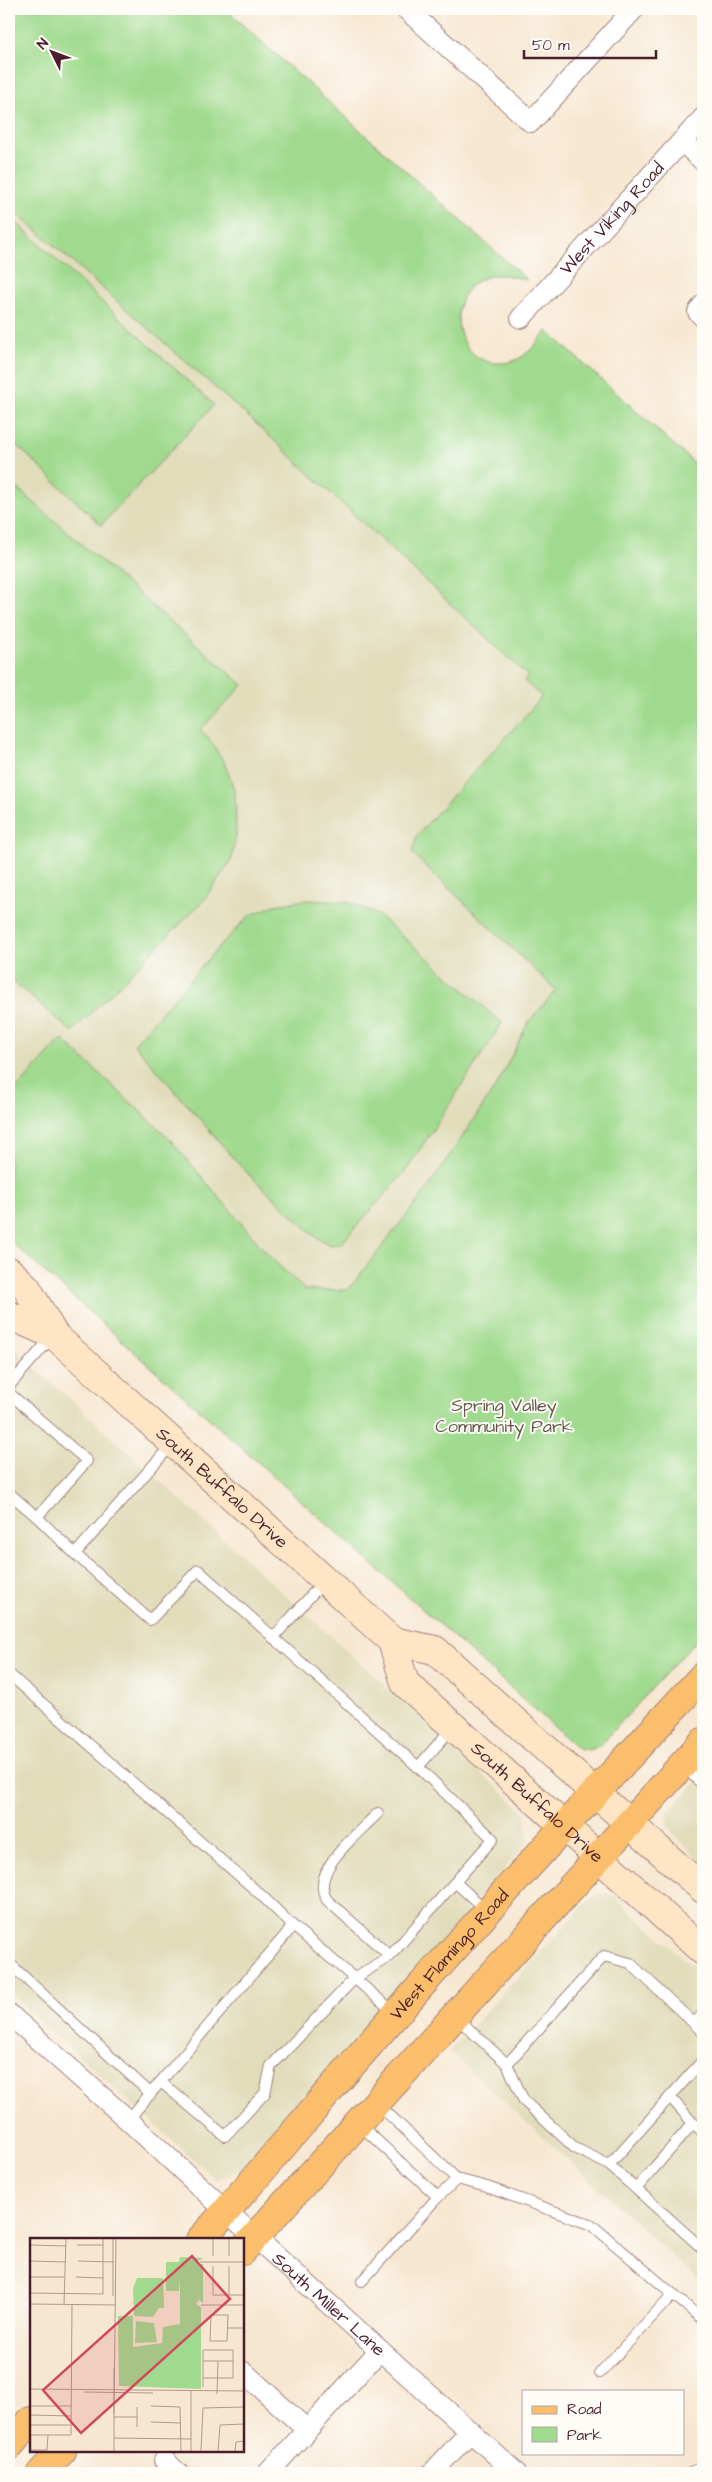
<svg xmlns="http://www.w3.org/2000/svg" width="712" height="2482" font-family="'Architects Daughter',sans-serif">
	<rect width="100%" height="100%" fill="#fdfcf7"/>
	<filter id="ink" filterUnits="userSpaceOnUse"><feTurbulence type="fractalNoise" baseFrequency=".02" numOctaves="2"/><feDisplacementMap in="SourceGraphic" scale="10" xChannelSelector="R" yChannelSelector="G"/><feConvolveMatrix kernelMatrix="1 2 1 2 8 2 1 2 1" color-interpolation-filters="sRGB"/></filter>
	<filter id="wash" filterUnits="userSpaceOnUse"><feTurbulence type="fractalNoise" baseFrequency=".0096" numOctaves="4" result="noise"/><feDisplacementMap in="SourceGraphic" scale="20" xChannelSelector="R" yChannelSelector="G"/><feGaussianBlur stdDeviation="1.12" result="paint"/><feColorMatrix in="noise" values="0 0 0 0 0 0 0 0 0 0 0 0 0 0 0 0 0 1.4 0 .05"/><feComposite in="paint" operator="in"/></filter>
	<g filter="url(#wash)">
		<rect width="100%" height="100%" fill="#f7e7d1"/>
		<g fill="#e1dcba">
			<path d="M9 206 253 421 529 676 524 682 542 698 578 966 528 1023 497 1085 427 1189 348 1290 305 1291 270 1257 218 1195 62 1039 9 1097Z"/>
			<path d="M9 1344 525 1813 529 1841 239 2170 216 2180 9 1993Z"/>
			<path d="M703 1774V1862L668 1828 667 1814Z"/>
			<path d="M607 1893 612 1895 703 1976V2284L449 2051 591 1898 596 1894Z"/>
		</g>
		<g fill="#a0da8e" stroke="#757c5c">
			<path d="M9 9H225L527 280C519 278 509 275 501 275 435 276 450 379 513 361 527 357 538 341 547 331L703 471V1633L599 1746 589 1750 578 1748 9 1240V1097L62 1039 167 1136 270 1257 305 1290H348L427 1189 497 1085 528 1023 556 990 412 853 417 835 542 697 524 681 528 676 253 421 9 206Z"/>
			<path d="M9 216 214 405 101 525 9 438Z"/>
			<path d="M9 481 243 685 200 730 208 737 224 762 235 792 236 835 231 861 204 900 72 1032 9 978Z"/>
			<path d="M305 900 348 902 378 915 502 1023 408 1168 341 1244 331 1245 316 1237 244 1170 134 1044 216 950 249 916 275 905Z"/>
		</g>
	</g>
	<g filter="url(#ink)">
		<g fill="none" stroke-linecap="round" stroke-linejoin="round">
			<g stroke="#a0837e" stroke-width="12">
				<g id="service">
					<path d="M9 1386 53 1336"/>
					<path d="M9 1393 87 1461 37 1517 75 1554"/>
					<path d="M9 1493 37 1517"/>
					<path d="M273 1638 324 1581"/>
					<path d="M9 1674 261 1895 293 1926 395 2013"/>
					<path d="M682 1765 703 1785"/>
					<path d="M418 1767 452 1728"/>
					<path d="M378 1813C359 1833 308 1871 327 1900L390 1956"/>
					<path d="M456 1883 487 1911"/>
					<path d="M9 1963 151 2094"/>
					<path d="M456 2017 507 2064 604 1956 630 1963 703 2032"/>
					<path d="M695 2022 703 2014"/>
					<path d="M507 2064 524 2101 575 2148 609 2165 703 2060"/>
					<path d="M161 2082 225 2136 265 2093 271 2066 355 1978 390 1956 493 1839 418 1767 198 1570 150 1620 75 1554 173 1443"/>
					<path d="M670 2097 693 2123"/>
					<path d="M377 2103 457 2179 487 2187 592 2225 703 2320"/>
					<path d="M128 2120 293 1926"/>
					<path d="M358 2123 438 2197"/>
					<path d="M703 2132 693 2123 636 2189 703 2249"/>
					<path d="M609 2165 636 2189"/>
					<path d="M362 2281 438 2197 457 2179"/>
					<path d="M600 2373 673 2294"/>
					<path d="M688 2473 703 2467"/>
				</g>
			</g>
			<g stroke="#a0837e" stroke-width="22">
				<g id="minor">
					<path d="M406 9 531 122 634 9"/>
					<path d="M682 141 703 161"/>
					<path d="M703 305 698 312 703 317"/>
					<path id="s1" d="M521 318 703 118"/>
					<path id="s2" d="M9 2014 128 2120 226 2211 516 2473"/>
					<path d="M244 2372 307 2430"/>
					<path d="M164 2460 178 2473"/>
					<path d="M268 2473 380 2350"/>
					<path d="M432 2473 471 2431"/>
				</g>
			</g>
			<g stroke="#a0837e" stroke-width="30">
				<g id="secondary">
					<path id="s3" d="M9 1271 27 1288 54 1335 392 1641 435 1650 703 1889"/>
					<path d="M9 1315 54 1335"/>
					<path id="s4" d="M392 1641 405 1683 703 1951"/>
				</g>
			</g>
			<g stroke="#a0837e" stroke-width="30">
				<g id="primary">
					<path id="s5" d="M200 2240C268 2166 330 2088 397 2013 497 1899 600 1787 703 1676"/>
					<path d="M242 2251 703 1742"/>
					<path d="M9 2446 31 2421"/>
					<path d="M41 2473 62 2451"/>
				</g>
			</g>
			<use href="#service" stroke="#fff" stroke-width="10"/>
			<use href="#minor" stroke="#fff" stroke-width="20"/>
			<use href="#secondary" stroke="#fde5c5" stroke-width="28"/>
			<use href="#primary" stroke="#fabe6d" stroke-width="28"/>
		</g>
	</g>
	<g text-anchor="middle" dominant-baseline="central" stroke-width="4" stroke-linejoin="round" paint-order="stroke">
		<g font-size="18" fill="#4a1f2b" stroke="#fdfcf7">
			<text stroke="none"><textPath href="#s1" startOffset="135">West Viking Road</textPath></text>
			<text stroke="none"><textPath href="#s3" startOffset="306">South Buffalo Drive</textPath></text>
			<text stroke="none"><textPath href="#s4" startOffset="222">South Buffalo Drive</textPath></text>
			<text stroke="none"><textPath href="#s5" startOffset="379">West Flamingo Road</textPath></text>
			<text stroke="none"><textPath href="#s2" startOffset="432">South Miller Lane</textPath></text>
		</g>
		<g font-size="18" fill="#645749" stroke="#fdfcf7">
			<text x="504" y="1405">Spring Valley<tspan x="504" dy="21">Community Park</tspan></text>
		</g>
	</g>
	<g transform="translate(30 2238)">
		<rect width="214" height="214" fill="#f7e7d1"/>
		<path d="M150 19 173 20 167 24 169 27 173 26V65L169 62 166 66 171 69V151L89 148 88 78H103V109L132 105 133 89 150 86V38L149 53H136V24H149ZM107 40H133L134 70H129L123 79 104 78 103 50ZM106 83 124 85 127 104 105 105Z" fill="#a0da8e"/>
		<path fill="none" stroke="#b2978f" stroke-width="1" d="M83 0V58M183 0V18M1 7 36 8M47 7H73M199 18V0M0 23 36 24M48 23 84 24M170 24H214M183 28V57H214M1 39H34M46 39 73 40M1 55 73 56V0M199 57V28M0 66 86 67M34 66 36 0M171 67H214M181 77H198L197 103H180ZM197 90H214M173 123H203M173 140H203V112H173V149M0 151 214 153M54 154 123 155M187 156 188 123M0 168H41M121 168 150 169 151 213M84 176 86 0M0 177 41 178M84 179H107M121 184 151 185M0 187H41M107 189V169M0 197H41L42 66M84 200 161 201M0 212H17M17 212 18 197M84 213V130M161 213V152M171 213 173 170 214 169M188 213 190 187 214 186M205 213 206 204 214 203"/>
		<path fill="#d1495b" fill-opacity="0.15" stroke="#d1495b" stroke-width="2.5" d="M162 18 200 61 51 195 13 152Z"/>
		<rect width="214" height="214" fill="none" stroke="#4a1f2b" stroke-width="2.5"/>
	</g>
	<rect width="712" height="2482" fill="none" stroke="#fdfcf7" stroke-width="30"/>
	<rect x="522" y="2390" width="162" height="65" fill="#fdfcf7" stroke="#b5a4a5"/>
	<rect x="532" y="2406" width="25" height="8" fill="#fabe6d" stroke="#b5a4a5"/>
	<text x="567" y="2414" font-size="15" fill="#4a1f2b">Road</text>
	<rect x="532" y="2427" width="25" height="15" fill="#a0da8e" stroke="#b5a4a5"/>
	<text x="567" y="2440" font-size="15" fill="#4a1f2b">Park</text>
	<g transform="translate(52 52) rotate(312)" stroke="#fdfcf7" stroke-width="4" paint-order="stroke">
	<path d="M0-4L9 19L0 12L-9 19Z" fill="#4a1f2b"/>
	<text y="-8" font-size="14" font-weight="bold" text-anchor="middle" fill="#4a1f2b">N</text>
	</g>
	<path d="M524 50v8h132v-8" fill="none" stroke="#4a1f2b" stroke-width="2.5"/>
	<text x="532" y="50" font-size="15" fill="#4a1f2b" stroke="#fdfcf7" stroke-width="4" paint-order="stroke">50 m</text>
</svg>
